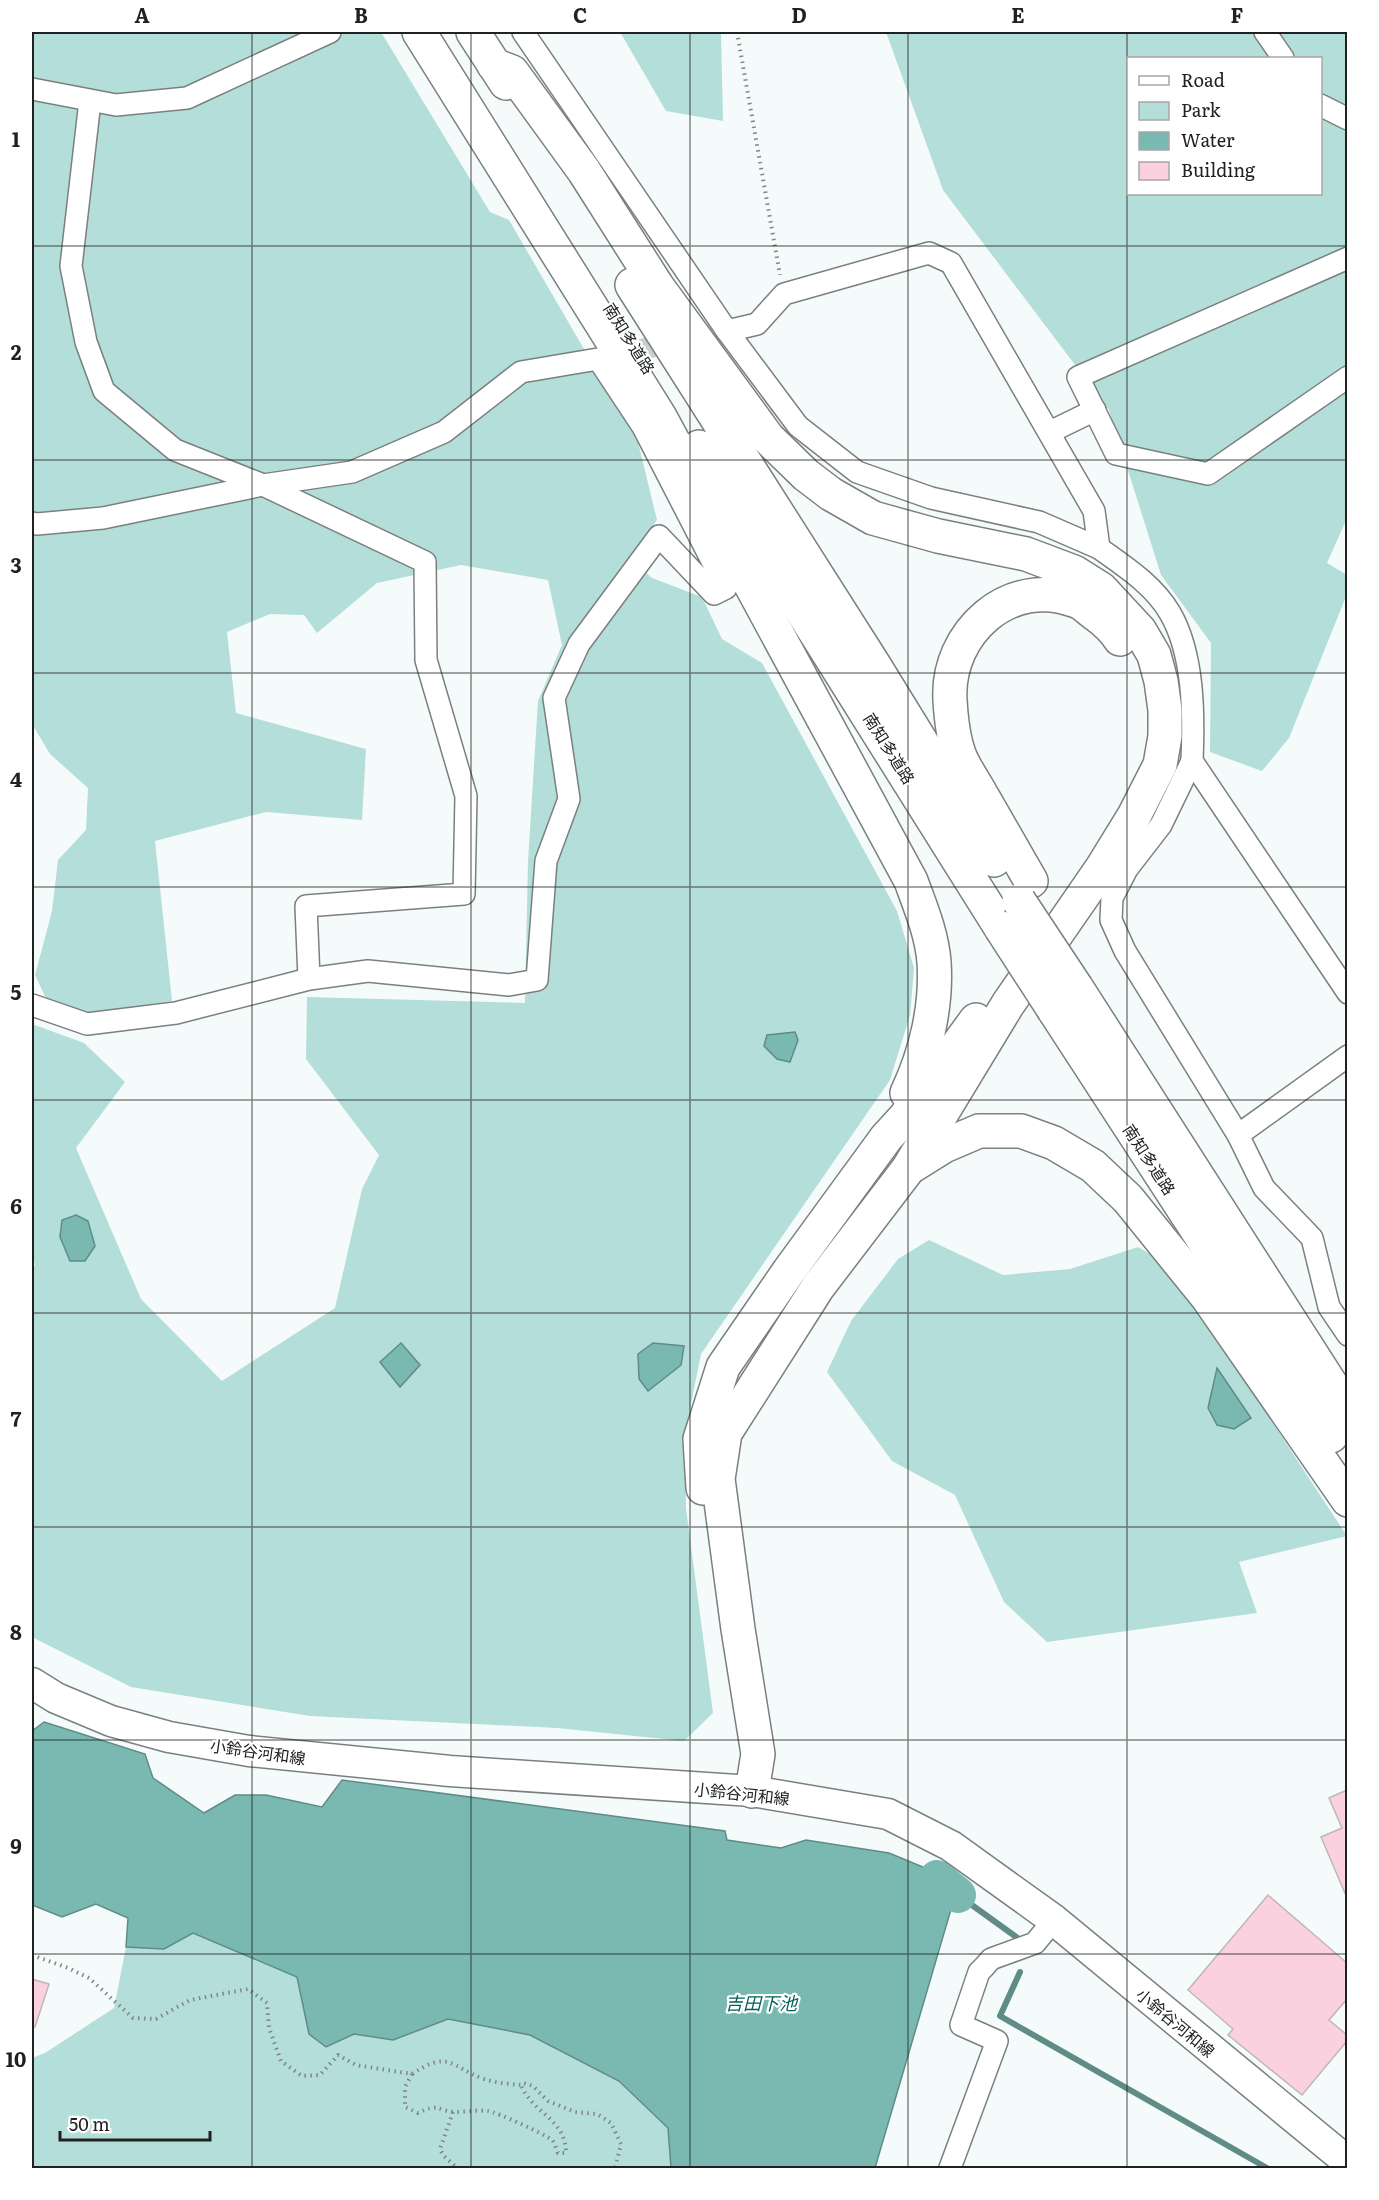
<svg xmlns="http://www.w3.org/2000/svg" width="1379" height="2200" font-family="Literata,'Noto Sans JP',serif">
	<rect width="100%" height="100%" fill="#f5fbfa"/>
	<g fill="#b4ded9" fill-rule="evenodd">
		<path d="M32 32H381L490 212 509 220 638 442 657 520 629 557 652 578 702 597 722 639 762 663 897 911 914 968 910 1015 890 1080 701 1354 685 1434 686 1508 713 1713 684 1741 557 1728 310 1716 131 1687 32 1637V1268L35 1265 32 1252V1024L84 1043 125 1082 76 1148 141 1299 222 1381 335 1308 362 1189 379 1155 306 1059 307 997 525 1003 528 861 538 701 562 645 548 580 461 565 377 583 317 633 304 615 270 614 227 632 236 713 366 749 362 820 266 812 155 841 172 1001 93 1013 49 1005 35 975 52 911 58 860 86 830 88 788 50 754 32 724Z"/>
		<path d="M620 32H721L723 121 666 111Z"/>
		<path d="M886 32H1347L1348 516 1327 563 1347 575V594L1289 738 1262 771 1210 752 1211 643 1161 575 1109 410 943 190ZM1128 58H1320V194H1128Z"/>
		<path d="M929 1240 1003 1275 1070 1269 1138 1247 1169 1265 1347 1536 1239 1562 1257 1613 1047 1642 1004 1602 955 1495 892 1461 827 1372 851 1321 898 1259Z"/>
		<path d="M193 1933 298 1977 309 2034 326 2047 354 2034 393 2040 448 2019 530 2035 619 2081 668 2128 671 2168H34L32 2157V2058L45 2053 114 2008 126 1947 164 1949Z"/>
	</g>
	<g fill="#7ab9b2" stroke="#5f8c87" stroke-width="1.5">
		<path d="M795 1032 798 1040 790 1062 777 1059 764 1046 767 1035Z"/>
		<path d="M76 1215 88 1221 95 1246 85 1261H70L60 1237 62 1220Z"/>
		<path d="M401 1343 420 1365 400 1387 380 1362Z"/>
		<path d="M653 1343 684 1346 681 1365 648 1391 639 1379 638 1354Z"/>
		<path d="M1217 1368 1251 1418 1234 1429 1217 1425 1208 1408Z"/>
		<path d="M44 1722 145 1754 153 1778 204 1813 235 1795H266L322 1807 342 1780 725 1831 727 1840 781 1848 806 1840 889 1853 940 1874 933 1884 952 1906 875 2168H671L668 2128 619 2081 530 2035 448 2019 393 2040 354 2034 326 2047 309 2034 297 1977 193 1933 164 1949 126 1947 128 1918 96 1904 62 1917 32 1905V1731Z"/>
	</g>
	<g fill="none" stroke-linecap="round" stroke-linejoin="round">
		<g stroke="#5f8c87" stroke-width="6">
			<path d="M958 1895 1019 1939"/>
			<path d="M1020 1972 1000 2016 1267 2168"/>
		</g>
		<path stroke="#7ab9b2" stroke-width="36" d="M937 1878 958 1895"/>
	</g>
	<g fill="#fcd1df" stroke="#bdb7b9" stroke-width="1.5">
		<path d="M1347 1790V1898L1321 1837 1342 1828 1329 1798Z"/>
		<path d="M1268 1895 1347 1963V1999L1329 2020 1347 2035V2041L1302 2095 1228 2035 1233 2029 1188 1990Z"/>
		<path d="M32 1979 49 1984 35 2027H32Z"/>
	</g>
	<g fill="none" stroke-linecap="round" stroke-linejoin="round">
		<path stroke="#cad0cf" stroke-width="21" stroke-dasharray="21 10" stroke-linecap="butt" d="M611 356 727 331"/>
		<g stroke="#7a807f" stroke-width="24">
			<g id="minor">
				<path d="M523 32 727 331 798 426 857 472 931 498 1039 522 1099 548"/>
				<path d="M1265 32 1283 58"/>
				<path d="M32 89 116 105 187 98 330 32"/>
				<path d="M90 101 71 266 86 342 104 391 175 450 263 485 425 562 426 660 466 796 464 894 306 906 309 979"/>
				<path d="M1320 105 1348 119"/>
				<path d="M1348 258 1078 377 1116 454 1208 474 1348 377"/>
				<path d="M727 331 757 324 784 294 929 253 951 263 1094 511 1099 548C1124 566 1154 585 1170 613 1194 654 1194 715 1192 761L1348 993"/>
				<path d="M1050 432 1095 410"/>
				<path d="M32 523 37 524 103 518 263 485 352 472 444 432 521 372 598 359 643 427 726 588 714 594 659 536 579 644 554 698 569 799 546 861 537 980 509 985 368 971 309 979 176 1013 87 1024 32 1005"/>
				<path d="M1192 761 1161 825 1127 869 1112 898 1111 920 1125 951 1238 1135"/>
				<path d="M1348 1056 1238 1135 1264 1188 1312 1238 1329 1307 1348 1335"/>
				<path d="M950 2168 997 2041 961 2025 979 1972 985 1966 991 1959 1035 1943 1054 1920"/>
			</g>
		</g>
		<g stroke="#7a807f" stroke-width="33">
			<path id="secondary" d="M32 1683 56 1698 111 1721 169 1737 249 1751 450 1771 752 1791 888 1814 951 1846 1054 1920 1348 2162"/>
		</g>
		<g stroke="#7a807f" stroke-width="36">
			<g id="motorway">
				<path d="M419 32 660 417 911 881C920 906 932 934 934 962 937 1006 926 1053 907 1093"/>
				<path d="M473 32 506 83"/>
				<path d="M494 65 512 72 584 171 657 286 768 438 806 475 831 494 873 518 938 536 1026 554 1074 572 1101 589 1140 631 1154 655 1161 681 1165 710V736L1160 765 1134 816 1102 868 1008 1004 908 1169 818 1287 725 1433 718 1479 738 1629 758 1754 752 1791"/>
				<path d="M632 285 874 665 994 860"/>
				<path d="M699 447 1001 928"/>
				<path d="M1031 881C1014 852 998 823 981 794 974 781 964 768 959 754 953 737 951 718 950 700 946 633 1010 575 1076 601 1083 603 1089 610 1095 614 1106 622 1113 628 1120 639"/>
				<path d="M1076 987 1348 1411"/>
				<path d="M1054 1010 1331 1436"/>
				<path d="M912 1166 944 1146 979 1131H1021L1054 1143 1093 1166 1128 1199 1208 1298 1348 1500"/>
				<path d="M703 1488 700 1439 723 1367 789 1271 886 1138 906 1116 976 1020"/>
			</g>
		</g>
		<g stroke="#828685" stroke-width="4" stroke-dasharray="1.5 4.5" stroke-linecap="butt">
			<path d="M737 32 780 275"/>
			<path d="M32 1955 68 1968 89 1978 133 2018 156 2019 190 2000 248 1989 267 2003 269 2028 281 2061 302 2076 320 2075 338 2055 356 2065 412 2074C450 2049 450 2067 484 2079 496 2083 509 2084 521 2085L524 2083 533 2086 548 2101 575 2112 597 2114 611 2123 621 2144 615 2168"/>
			<path d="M412 2074 405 2087V2107L418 2113C439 2103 435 2110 454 2112 465 2112 477 2110 488 2111 496 2112 547 2135 552 2140 555 2143 556 2149 558 2153H566C566 2119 533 2114 521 2085"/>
			<path d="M453 2112 440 2149 443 2155 457 2168"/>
		</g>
		<use href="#minor" stroke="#fff" stroke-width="21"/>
		<use href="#secondary" stroke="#fff" stroke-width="30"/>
		<use href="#motorway" stroke="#fff" stroke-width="33"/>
		<g stroke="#7a807f" stroke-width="36" stroke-linecap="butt">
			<g id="motorway-bridge">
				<path d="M1019 901 1076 987"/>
				<path d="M1001 928 1054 1010"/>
			</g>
		</g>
		<use href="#motorway-bridge" stroke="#fff" stroke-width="33"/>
	</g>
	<path fill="none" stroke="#202222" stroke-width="1.5" stroke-opacity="0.55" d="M252 32V2168M471 32V2168M690 32V2168M908 32V2168M1127 32V2168M32 246H1348M32 460H1348M32 673H1348M32 887H1348M32 1100H1348M32 1313H1348M32 1527H1348M32 1740H1348M32 1954H1348"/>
	<g text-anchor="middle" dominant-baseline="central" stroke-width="4.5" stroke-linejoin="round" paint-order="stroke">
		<g font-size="16" fill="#202222" stroke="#fff">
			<text transform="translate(630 338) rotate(58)">南知多道路</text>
			<text transform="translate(890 748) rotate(58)">南知多道路</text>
			<text transform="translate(1150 1159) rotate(57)">南知多道路</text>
			<text transform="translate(258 1751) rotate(8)">小鈴谷河和線</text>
			<text transform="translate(742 1793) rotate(6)">小鈴谷河和線</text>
			<text transform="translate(1176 2022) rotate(40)">小鈴谷河和線</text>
		</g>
		<g font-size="18" font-style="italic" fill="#03615b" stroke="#fff">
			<text x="761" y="2002">吉田下池</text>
		</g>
	</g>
	<rect width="1379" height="2200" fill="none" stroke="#ffffff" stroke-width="66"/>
	<rect x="1127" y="57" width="195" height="138" fill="#ffffff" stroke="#a6a7a7" stroke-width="1.5"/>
	<rect x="1139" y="76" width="30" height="9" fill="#ffffff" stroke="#a6a7a7" stroke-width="1.5"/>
	<text x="1181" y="87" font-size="18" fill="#202222">Road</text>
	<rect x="1139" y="102" width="30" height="18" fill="#b4ded9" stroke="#a6a7a7" stroke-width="1.5"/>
	<text x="1181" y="117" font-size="18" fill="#202222">Park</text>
	<rect x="1139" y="132" width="30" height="18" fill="#7ab9b2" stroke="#a6a7a7" stroke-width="1.5"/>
	<text x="1181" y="147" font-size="18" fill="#202222">Water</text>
	<rect x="1139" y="162" width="30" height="18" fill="#fcd1df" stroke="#a6a7a7" stroke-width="1.5"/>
	<text x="1181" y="177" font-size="18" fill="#202222">Building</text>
	<path d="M60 2131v9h150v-9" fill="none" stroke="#202222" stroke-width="3"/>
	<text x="69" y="2131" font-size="18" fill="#202222" stroke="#ffffff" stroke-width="4.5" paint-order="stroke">50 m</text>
	<rect x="33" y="33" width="1313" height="2134" fill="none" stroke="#202222" stroke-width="2"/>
	<g font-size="20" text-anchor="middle" font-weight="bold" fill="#202222">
		<text x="142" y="23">A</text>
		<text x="361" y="23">B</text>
		<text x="580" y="23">C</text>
		<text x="799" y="23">D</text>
		<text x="1018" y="23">E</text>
		<text x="1237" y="23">F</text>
		<text x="16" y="147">1</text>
		<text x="16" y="360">2</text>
		<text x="16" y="573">3</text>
		<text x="16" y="787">4</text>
		<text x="16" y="1000">5</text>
		<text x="16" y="1214">6</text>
		<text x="16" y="1427">7</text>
		<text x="16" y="1640">8</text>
		<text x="16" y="1854">9</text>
		<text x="16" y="2067">10</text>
	</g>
</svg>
